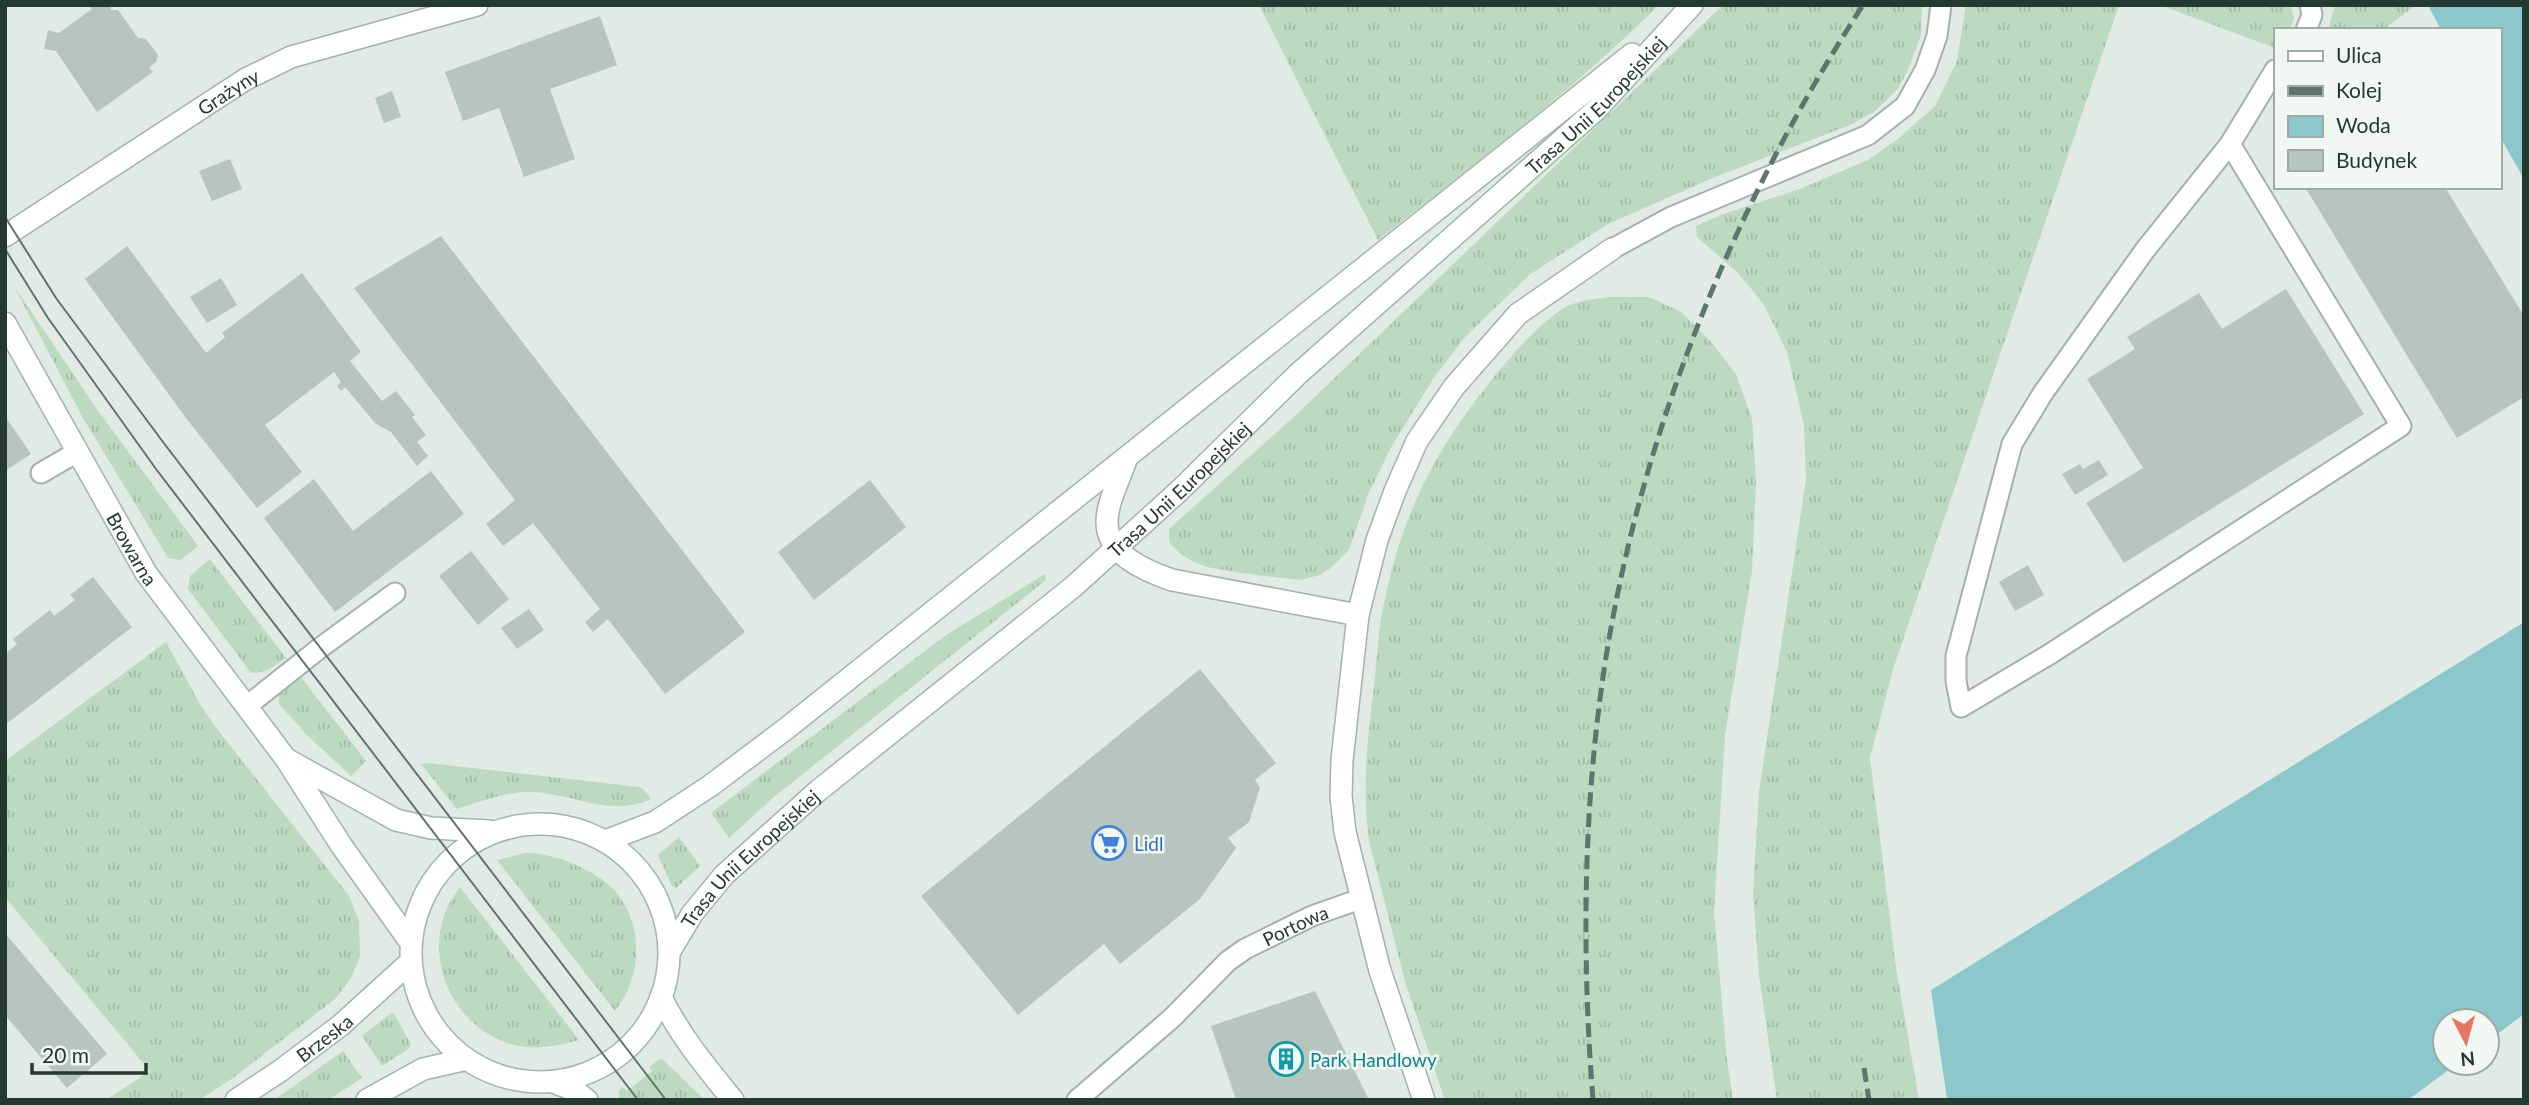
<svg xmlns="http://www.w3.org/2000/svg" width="2529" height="1105" font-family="Lato,sans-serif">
	<defs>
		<pattern id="grass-tufts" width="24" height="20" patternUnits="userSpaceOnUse" patternTransform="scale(1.75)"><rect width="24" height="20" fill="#bbdac0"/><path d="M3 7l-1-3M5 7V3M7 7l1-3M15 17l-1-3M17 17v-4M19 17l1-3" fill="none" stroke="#a0bca5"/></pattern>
	</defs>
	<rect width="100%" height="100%" fill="#e1eae5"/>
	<g fill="url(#grass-tufts)">
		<path d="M1259 5H1659C1572 91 1474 165 1378 240Z"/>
		<path d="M1723 5H1922L1921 35 1908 70 1897 90 1874 112 1850 125 1715 177 1608 224 1529 275 1464 338 1433 379 1390 449 1368 495 1349 550 1331 568 1320 575 1300 580 1241 573 1207 567 1194 562 1182 555 1169 542V529L1297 414Z"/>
		<path d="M1966 5H2119L1893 669 1870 758 1896 968 1919 1100H1777L1759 975 1753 892 1759 791 1806 480 1804 425 1787 352 1763 303 1737 272 1697 237 1696 226 1721 215 1800 189 1868 160 1899 138 1935 106 1957 61Z"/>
		<path d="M2160 5H2291L2294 19 2289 30H2275V48Z"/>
		<path d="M2335 5H2416L2383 30H2328Z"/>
		<path d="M14 286 96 408 198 546 180 560 168 558 83 418Z"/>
		<path d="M1609 297H1649L1681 312 1711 342 1736 374 1752 419 1756 482 1752 571 1725 735 1714 912 1727 1060 1733 1100H1445L1406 985 1369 841C1362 789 1367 739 1374 687 1377 660 1378 630 1384 603 1403 510 1438 445 1498 372 1513 354 1547 315 1568 306 1581 300 1594 299 1609 297Z"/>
		<path d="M210 559 286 658 266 671 251 673 188 589 190 576Z"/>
		<path d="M1045 574 1046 580 774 797 729 838 711 813 946 635Z"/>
		<path d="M166 642 201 706 217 729 349 896 359 921 360 956 351 978 335 999 233 1078 199 1100H106L150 1071 5 897V761Z"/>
		<path d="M300 676 366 761 351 776 307 735 279 704V692Z"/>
		<path d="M429 763 639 787 644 790 651 799C610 819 568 791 527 792 502 793 480 802 457 809L421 764Z"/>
		<path d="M679 837 700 866 676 888 672 886 658 855Z"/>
		<path d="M524 853C554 852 601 871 619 896 644 930 641 979 615 1011L497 860Z"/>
		<path d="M460 887 579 1040C558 1046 532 1051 510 1044 445 1023 416 942 460 887Z"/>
		<path d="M391 1013H394L411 1045 408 1049 382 1066 362 1036Z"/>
		<path d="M343 1051 362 1078 328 1100H274Z"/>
		<path d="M662 1059 705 1100H619V1091L622 1087 627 1091 652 1071 649 1067 658 1060Z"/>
	</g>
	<g fill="#8cc8cb">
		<path d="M2428 5H2524V179L2499 135V30H2441Z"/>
		<path d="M2524 622V1014L2487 1042V1021H2445V1063H2458L2408 1100H1947L1930 990Z"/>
	</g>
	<path fill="#e1eae5" d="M2524 618V622L1931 990 1947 1100H1944L1927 991 1928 988Z"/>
	<g fill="#b6c5be">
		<path d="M89 5H111V10H118L138 38 146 39 158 55 156 62 149 68 153 72 97 112 56 51 44 49 48 30 59 33 92 9Z"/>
		<path d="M600 16 617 65 550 89 575 159 524 177 499 108 463 121 445 72Z"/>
		<path d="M392 91 401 117 384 123 375 98Z"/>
		<path d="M230 159 242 189 212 201 199 171Z"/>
		<path d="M2305 187H2445L2524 316V397L2457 438Z"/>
		<path d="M441 236 745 632 665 694 608 619 593 632 585 622 600 609 533 523 503 546 486 524 515 500 354 288Z"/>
		<path d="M127 246 206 353 225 337 222 333 302 273 361 352 350 361 382 401 396 391 415 415 412 417 426 435 417 442 428 456 417 466 391 432 376 424 345 387 341 391 337 386 341 382 334 372 265 425 302 472 257 508 186 418 85 279Z"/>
		<path d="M221 278 237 305 207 323 190 297Z"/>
		<path d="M2286 289 2364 414 2124 563 2086 503 2143 468 2087 379 2135 349 2127 337 2199 293 2222 329Z"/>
		<path d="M5 416 31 454 5 471Z"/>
		<path d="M2099 460 2108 475 2075 495 2062 474 2080 464 2083 469Z"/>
		<path d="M431 471 464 514 335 612 264 518 314 479 353 531Z"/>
		<path d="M870 480 906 527 814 600 778 552Z"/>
		<path d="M471 551 509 599 478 625 439 576Z"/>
		<path d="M2028 565 2044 595 2015 611 1999 582Z"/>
		<path d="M93 577 132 627 5 725V654L17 644 13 639 50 610 54 616 75 600 70 595Z"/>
		<path d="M529 609 544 630 517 649 501 628Z"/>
		<path d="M1200 669 1276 763 1255 780 1260 788 1249 822 1228 838 1236 848 1200 899 1120 964 1104 944 1018 1015 921 896Z"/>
		<path d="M5 933 107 1054 67 1088 5 1015Z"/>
		<path d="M1315 991 1369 1100H1236L1211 1026Z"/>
	</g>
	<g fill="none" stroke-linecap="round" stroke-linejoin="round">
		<g stroke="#a4b1ab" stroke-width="23">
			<g id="lane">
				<path d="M2306 30 2312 15 2310 5"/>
				<path d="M2230 144 2401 426 2050 654 1961 707 1956 681V656L2012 444 2043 393 2145 250 2230 144 2275 70"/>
				<path d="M1612 249 1671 217 1868 135 1905 106 1925 70 1937 36 1941 5"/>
				<path d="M41 473 77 452"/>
				<path d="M247 706 320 648 395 593"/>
				<path id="s1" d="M1077 1100 1172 1018 1228 961 1245 949 1312 916 1360 899"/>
			</g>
		</g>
		<g stroke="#a4b1ab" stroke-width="24">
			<g id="street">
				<path id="s2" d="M5 236 246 79 291 57 477 5"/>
				<path d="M1126 460C1120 478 1107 502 1107 522 1107 555 1146 571 1172 580L1358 615"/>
				<path d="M1424 1100 1380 971 1345 832 1341 796 1342 760 1358 615 1377 540 1395 491 1417 441 1454 387 1518 314 1612 249"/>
			</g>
		</g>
		<g stroke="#a1b5ac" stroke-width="24">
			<g id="secondary">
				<path id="s3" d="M5 323 146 573 286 759 341 845 408 939"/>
				<path d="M288 760 396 820 431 828 489 831"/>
				<circle cx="540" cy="953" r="129"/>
				<path d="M605 841 655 822 710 786 787 728 1632 54"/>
				<path id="s4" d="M671 949 692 914 724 875 819 790 1073 587 1179 491 1298 374 1597 109 1692 5"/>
				<path d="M661 997C680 1036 706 1067 733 1100"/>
				<path d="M553 1082 574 1090 587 1100"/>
				<path id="s5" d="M236 1100 280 1071 341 1025 407 965"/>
				<path d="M367 1100 423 1069 463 1060"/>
			</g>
		</g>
		<use href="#lane" stroke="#fff" stroke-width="19"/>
		<use href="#street" stroke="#fff" stroke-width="21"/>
		<use href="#secondary" stroke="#fff" stroke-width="21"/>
		<g stroke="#5d756c" stroke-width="2">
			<path d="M5 217 56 298 163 442 666 1100"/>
			<path d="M5 249 48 318 156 469 638 1100"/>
		</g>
		<g stroke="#5d756c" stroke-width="5" stroke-dasharray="14 7" stroke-linecap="butt">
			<path d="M1864 1068 1869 1100"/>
			<path d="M1593 1100C1581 947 1583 791 1609 639 1648 415 1739 196 1863 5"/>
		</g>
	</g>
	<defs>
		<g id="supermarket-ring" transform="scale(1.75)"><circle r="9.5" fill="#f1f7f3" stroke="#3f7fe0" stroke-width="1.5"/><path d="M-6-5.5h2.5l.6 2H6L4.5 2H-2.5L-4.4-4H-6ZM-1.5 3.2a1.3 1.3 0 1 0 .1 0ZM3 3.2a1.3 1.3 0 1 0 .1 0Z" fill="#3f7fe0"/></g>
		<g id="building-ring" transform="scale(1.75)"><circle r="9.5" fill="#f1f7f3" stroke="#0f9aa8" stroke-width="1.5"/><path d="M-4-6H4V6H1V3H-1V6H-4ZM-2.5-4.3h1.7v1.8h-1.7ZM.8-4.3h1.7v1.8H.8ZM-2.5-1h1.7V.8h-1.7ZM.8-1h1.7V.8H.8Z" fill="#0f9aa8"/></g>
	</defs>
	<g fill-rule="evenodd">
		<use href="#supermarket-ring" x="1109" y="843"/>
		<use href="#building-ring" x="1286" y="1059"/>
	</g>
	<g text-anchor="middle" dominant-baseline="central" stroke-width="5" stroke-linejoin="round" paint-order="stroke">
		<g font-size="19" fill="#233931" stroke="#f1f7f3">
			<text stroke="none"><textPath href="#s2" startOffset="266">Grażyny</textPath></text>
			<text stroke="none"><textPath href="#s4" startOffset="1255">Trasa Unii Europejskiej</textPath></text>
			<text stroke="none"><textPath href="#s4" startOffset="688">Trasa Unii Europejskiej</textPath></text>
			<text stroke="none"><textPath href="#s3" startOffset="259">Browarna</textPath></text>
			<text stroke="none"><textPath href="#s4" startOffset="121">Trasa Unii Europejskiej</textPath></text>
			<text stroke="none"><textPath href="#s1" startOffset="282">Portowa</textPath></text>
			<text stroke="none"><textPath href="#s5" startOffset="108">Brzeska</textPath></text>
		</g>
		<g font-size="19" fill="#366cbe" stroke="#f1f7f3" text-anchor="start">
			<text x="1134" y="843">Lidl</text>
		</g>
		<g font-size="19" fill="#0d838f" stroke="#f1f7f3" text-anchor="start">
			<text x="1310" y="1059">Park Handlowy</text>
		</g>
	</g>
	<rect width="2529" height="1105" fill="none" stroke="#233931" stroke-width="14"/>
	<rect x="2274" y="28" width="228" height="161" fill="#f1f7f3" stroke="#9faba5" stroke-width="2"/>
	<rect x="2288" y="51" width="35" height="10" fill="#ffffff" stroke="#9faba5" stroke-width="2"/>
	<text x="2336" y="63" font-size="21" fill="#233931">Ulica</text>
	<rect x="2288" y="86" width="35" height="10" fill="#5d756c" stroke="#9faba5" stroke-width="2"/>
	<text x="2336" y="98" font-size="21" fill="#233931">Kolej</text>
	<rect x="2288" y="116" width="35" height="21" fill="#8cc8cb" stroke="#9faba5" stroke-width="2"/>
	<text x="2336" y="133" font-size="21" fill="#233931">Woda</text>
	<rect x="2288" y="150" width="35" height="21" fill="#b6c5be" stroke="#9faba5" stroke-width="2"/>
	<text x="2336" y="168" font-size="21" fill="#233931">Budynek</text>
	<g transform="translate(2466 1042) rotate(174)"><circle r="33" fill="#f1f7f3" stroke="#9faba5" stroke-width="2"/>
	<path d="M0-5L12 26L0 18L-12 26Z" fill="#e77562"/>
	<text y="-10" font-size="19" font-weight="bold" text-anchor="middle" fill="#233931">N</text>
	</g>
	<path d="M32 1063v10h114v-10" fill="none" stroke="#233931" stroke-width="3.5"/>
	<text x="42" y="1063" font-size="21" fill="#233931" stroke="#f1f7f3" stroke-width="5" paint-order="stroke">20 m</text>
</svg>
